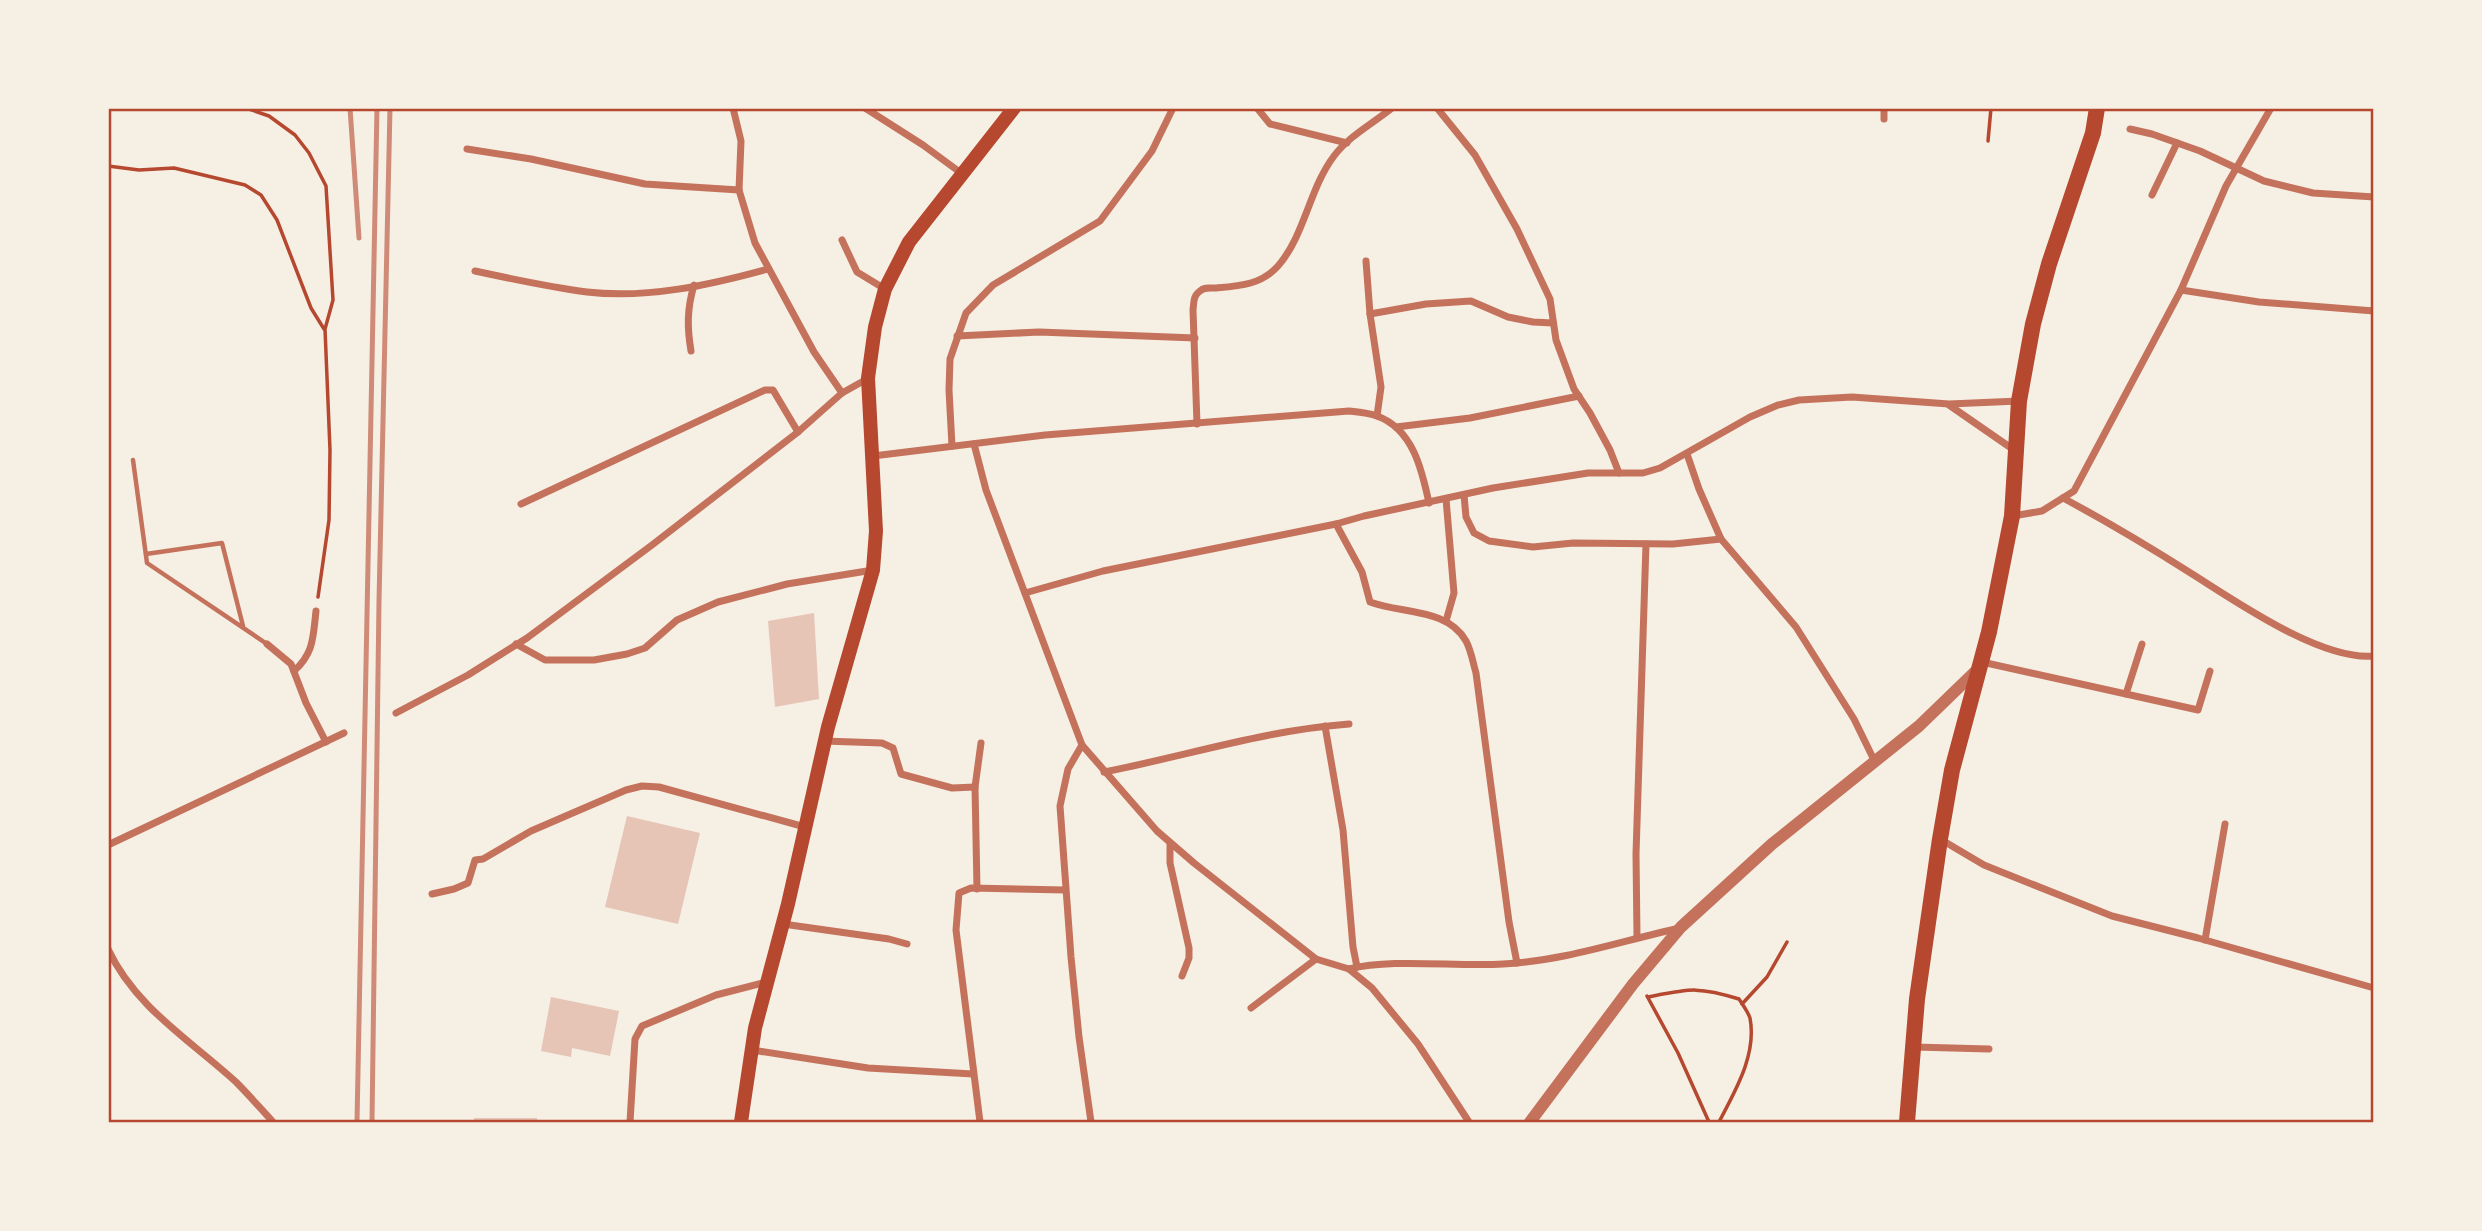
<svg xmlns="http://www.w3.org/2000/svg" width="2482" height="1231" font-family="'PT Sans',sans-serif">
	<rect width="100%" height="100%" fill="#f6efe4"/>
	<g fill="#e6c5b7">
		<path d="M814 613 819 699 775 707 768 621Z"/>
		<path d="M627 816 700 833 678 924 605 907Z"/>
		<path d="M551 997 619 1011 610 1056 572 1048 571 1057 541 1051Z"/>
		<rect x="474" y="1118" width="63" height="4"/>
	</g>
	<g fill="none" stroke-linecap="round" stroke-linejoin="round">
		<g stroke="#b5482f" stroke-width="3.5">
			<path d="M246 108 269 116 295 135 309 153 326 186 333 300 325 329 330 450 329 520 318 597"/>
			<path d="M1988 141 1991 108"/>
			<path d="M108 166 139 170 174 168 245 185 261 195 277 220 311 308 324 329"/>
			<path d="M1647 996 1678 1053 1709 1122"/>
			<path d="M1648 997C1689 989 1698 986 1739 999 1743 1005 1748 1012 1750 1018 1757 1055 1735 1091 1719 1122"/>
			<path d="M1742 1004 1767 977 1787 942"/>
		</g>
		<g stroke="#c5725c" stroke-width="4.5">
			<path d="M133 460 147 563 267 644"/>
			<path d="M146 554 222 543 243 626"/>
		</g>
		<g stroke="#c5725c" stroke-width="7">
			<path d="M733 108 741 141 739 190 755 243 814 352 842 393"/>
			<path d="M865 108 923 145 961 173"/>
			<path d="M1257 108 1270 124 1347 143"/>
			<path d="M1437 108 1475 155 1517 229 1550 299 1556 340 1574 389 1590 413 1610 450 1619 473"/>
			<path d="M1884 119V108"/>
			<path d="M2130 129 2152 134 2200 151 2264 181 2313 193 2374 197"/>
			<path d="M467 149 531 159 645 184 739 190"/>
			<path d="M2152 195 2177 143"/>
			<path d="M842 240 857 272 885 289"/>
			<path d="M1366 261 1370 314 1381 387 1377 416"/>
			<path d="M475 271C512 279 549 287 587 292 647 299 710 285 768 269"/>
			<path d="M2181 290 2259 302 2374 311"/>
			<path d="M1370 314 1426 304 1471 301 1508 317 1533 322 1553 323"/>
			<path d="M957 336 1039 332 1195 338"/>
			<path d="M691 351C687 327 687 309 694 285"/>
			<path d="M1949 405 2014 450"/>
			<path d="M1197 424 1193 310C1194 302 1193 296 1200 291 1204 287 1209 288 1215 288 1239 286 1261 285 1278 266 1305 235 1309 189 1334 156 1349 136 1372 124 1392 108"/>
			<path d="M1396 427 1470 418 1579 396"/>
			<path d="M974 444 986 490 1082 745 1157 831 1194 863 1316 959 1349 969 1372 988 1418 1044 1469 1122"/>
			<path d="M952 446 949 390 950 359 966 313 993 285 1100 221 1152 151 1173 108"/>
			<path d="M1687 454 1699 489 1721 539 1796 627 1854 719 1874 760"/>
			<path d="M873 456 1045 435 1349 411C1358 412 1369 413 1377 416 1413 429 1422 470 1429 503"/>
			<path d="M1464 495 1466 517 1474 533 1489 541 1533 547 1573 543 1673 544 1721 539"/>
			<path d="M2063 498C2106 521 2148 546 2189 572 2234 600 2320 661 2374 656"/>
			<path d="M521 504 765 390H773L798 432"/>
			<path d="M2013 516 2042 511 2074 491 2181 290 2226 186 2271 108"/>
			<path d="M1336 524 1362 572 1370 602C1402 614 1447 608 1466 641 1471 650 1473 663 1476 673L1509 922 1517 963"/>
			<path d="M1025 593 1103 571 1336 524 1364 516 1493 488 1588 473H1643L1660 468 1750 417 1778 405 1799 400 1852 397 1949 404 2019 401"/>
			<path d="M1446 621 1454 593 1446 499"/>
			<path d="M267 644 291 664 306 703 326 742"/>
			<path d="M516 644 545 660H594L627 654 645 648 677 620 718 602 787 584 873 570"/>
			<path d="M1982 662 2198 710 2210 671"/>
			<path d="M294 671C314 653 313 637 316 611"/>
			<path d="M2126 694 2142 644"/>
			<path d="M396 713 468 675 527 638 652 545 798 432 842 393 867 379"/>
			<path d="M1325 726 1343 830 1353 947 1357 967"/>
			<path d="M824 741 882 743 893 748 901 774 952 788 975 787"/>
			<path d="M1082 745 1068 769 1060 806 1071 957 1079 1037 1091 1122"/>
			<path d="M1104 772C1186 756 1266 730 1349 724"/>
			<path d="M1940 839 1984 865 2112 916 2198 938 2374 988"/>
			<path d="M1170 843V863L1189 948V958L1182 976"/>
			<path d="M108 845 344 733"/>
			<path d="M977 889 975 787 981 743"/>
			<path d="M432 894 454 889 468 883 475 860 483 859 531 831 626 790 642 786 659 787 805 827"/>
			<path d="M783 924 889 939 907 944"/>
			<path d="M1637 937 1636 854 1646 544"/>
			<path d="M2205 940 2225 824"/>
			<path d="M108 949C135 1007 190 1040 236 1082 249 1095 261 1109 273 1122"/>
			<path d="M1349 969C1393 958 1456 967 1503 964 1564 961 1621 941 1680 928"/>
			<path d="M1251 1008 1316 959"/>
			<path d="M1914 1047 1989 1049"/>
			<path d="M752 1050 868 1068 973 1074"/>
			<path d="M630 1122 635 1039 642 1026 716 995 766 982"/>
			<path d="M980 1122 956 930 959 893 971 888 1065 890"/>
		</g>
		<path stroke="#c5725c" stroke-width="12" d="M1530 1122 1633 984 1681 927 1772 844 1919 726 1979 668"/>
		<path stroke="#b5482f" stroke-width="14" d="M741 1122 755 1028 788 904 828 727 873 570 876 531 868 378 875 327 885 289 909 242 1014 108"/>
		<path stroke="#b5482f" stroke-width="16" d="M1907 1122 1917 999 1940 839 1952 770 1989 632 2012 516 2019 401 2033 324 2049 264 2093 133 2097 108"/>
		<g stroke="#cf8b77" stroke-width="5">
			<path d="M350 108 359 238"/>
			<path d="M357 1122 377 108"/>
			<path d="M372 1122 379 601 390 108"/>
		</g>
	</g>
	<rect width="2482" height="1231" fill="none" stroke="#f6efe4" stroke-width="220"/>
	<rect x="110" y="110" width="2262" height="1011" fill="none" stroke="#b5482f" stroke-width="2.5"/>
</svg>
